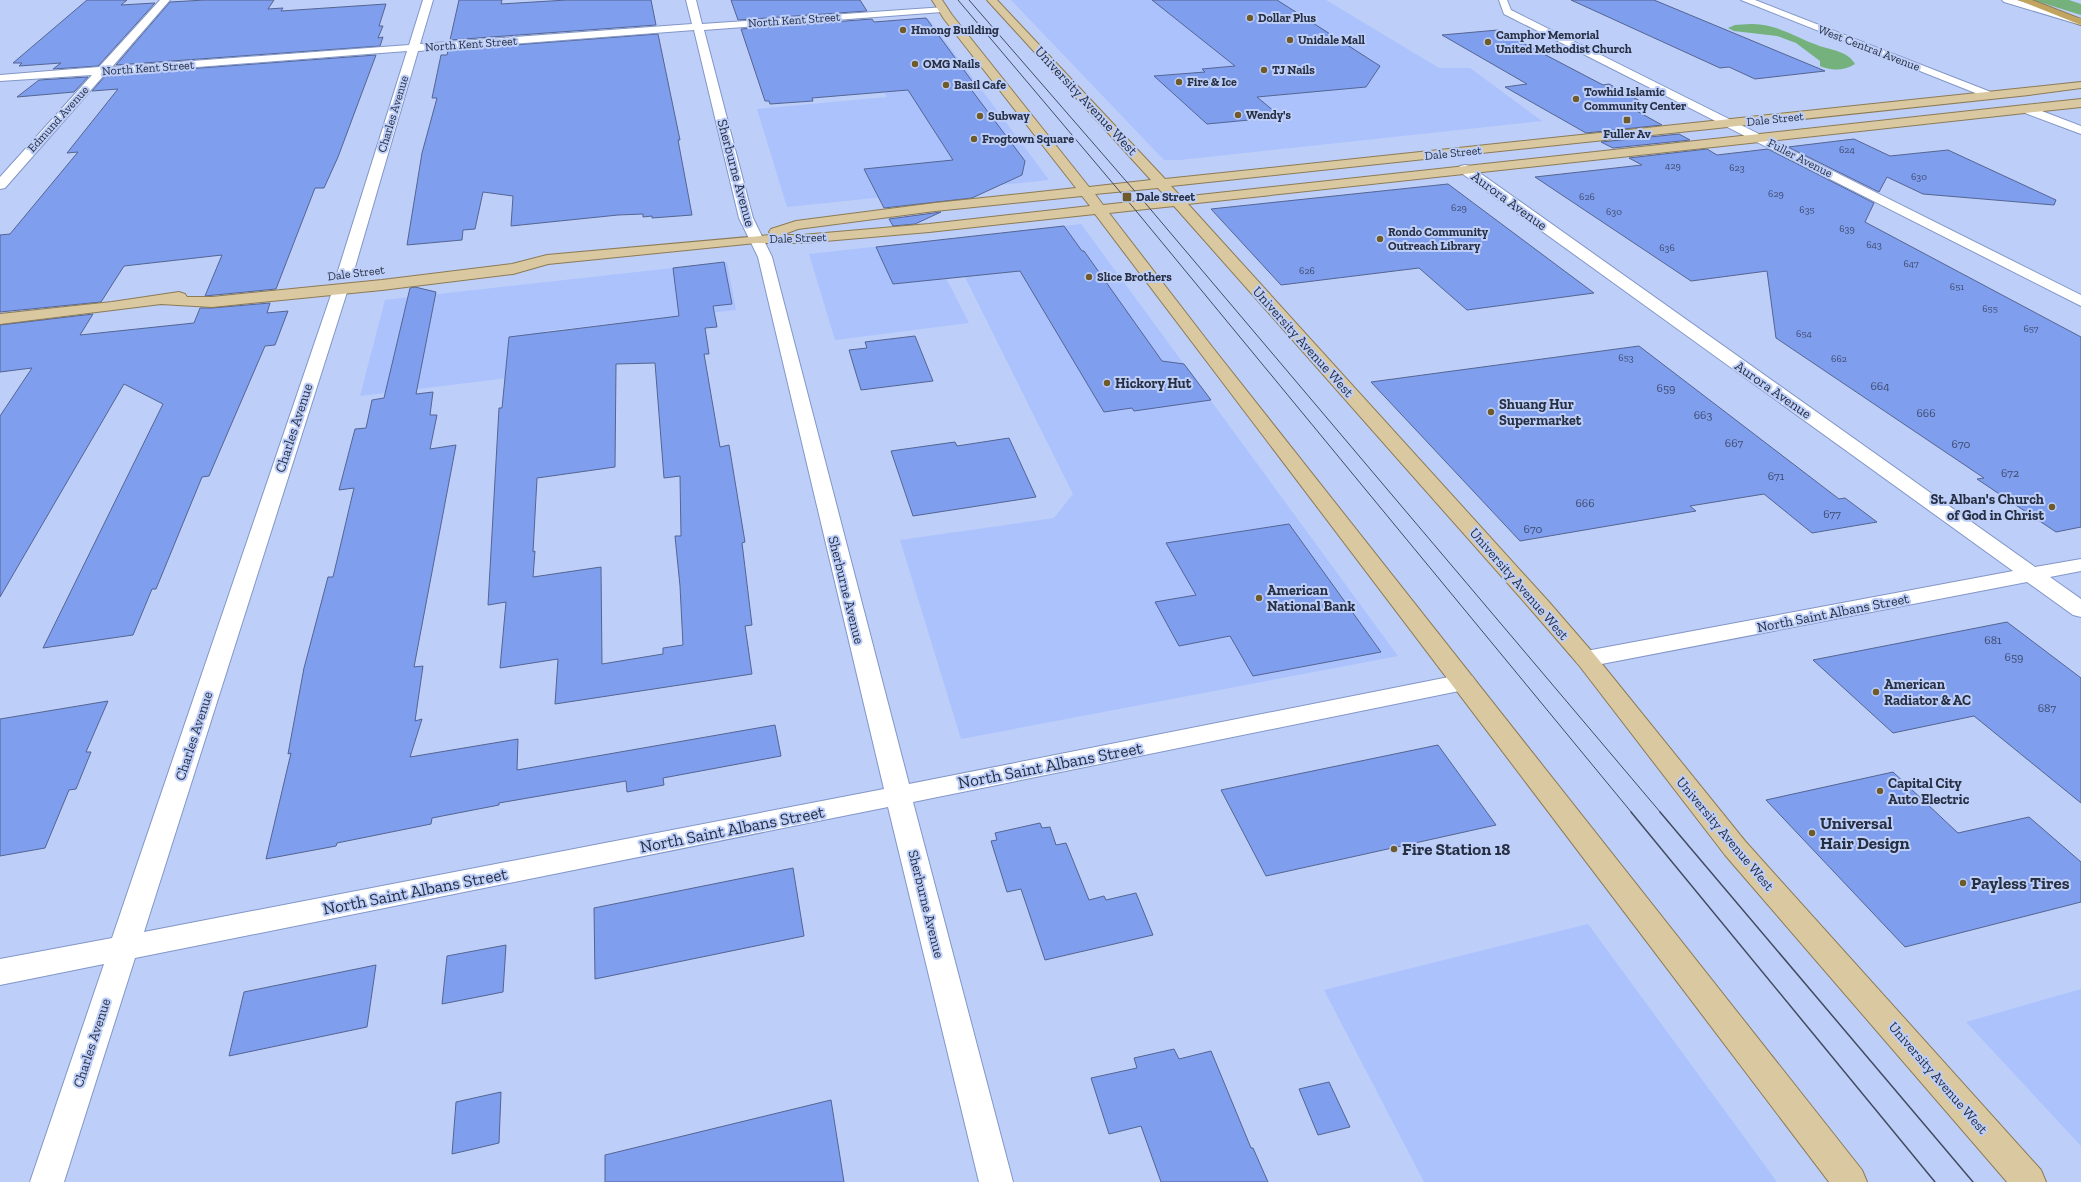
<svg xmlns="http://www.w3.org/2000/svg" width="2081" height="1182" font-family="'Zilla Slab',serif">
	<rect width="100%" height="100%" fill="#bdcef8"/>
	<g fill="#abc2fd">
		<path d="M1011 0H1326L1439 68H1470L1542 121 1180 160H1164Z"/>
		<path d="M928 18 1049 180 787 207 757 109 887 97 845 24Z"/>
		<path d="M1081 224 1214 405 1398 656 961 739 900 540 1054 518 1073 494 946 239Z"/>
		<path d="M927 241 969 323 835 340 809 254Z"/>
		<path d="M727 262 736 310 545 331 540 374 360 396 385 300Z"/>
		<path d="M1588 924 1777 1182H1424L1324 990Z"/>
		<path d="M2081 989V1146L1966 1022Z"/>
	</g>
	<g fill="#74b17c">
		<path d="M2033 0H2069L2081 4V15Z"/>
		<path d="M1750 24C1775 23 1795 37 1817 45 1830 50 1848 51 1855 64 1844 71 1831 71 1820 66V61L1796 43 1777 36 1734 31 1728 28 1735 25Z"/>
	</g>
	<g fill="#809eee" stroke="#536593" fill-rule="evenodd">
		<path d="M87 0H127L121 5 155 3 98 66 53 69 61 63 19 66 22 63H13Z"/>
		<path d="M205 0H274L268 9 283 8 281 11 386 4 379 26H383L378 38 383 37 380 46 116 65 170 2Z"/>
		<path d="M459 0H502L501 4 567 0H651L656 25 450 40Z"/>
		<path d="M731 0H860L867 11 738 20Z"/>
		<path d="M1152 0H1277L1380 66 1366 87 1257 97 1281 117 1207 124 1154 76 1205 72 1202 69 1235 66Z"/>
		<path d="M1571 0H1654L1825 71 1755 79 1729 67 1720 68Z"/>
		<path d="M926 18 977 88H970L1025 161 1022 175 972 198 884 208 864 169 953 160 908 90 812 98 813 101 770 104 769 101H765L741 29 872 19 874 22Z"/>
		<path d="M1498 30 1603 85 1609 84 1640 101 1635 110 1662 125 1586 133 1505 87 1527 84 1442 35Z"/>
		<path d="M658 34 680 140H678L692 215 652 218V216L643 217V214L618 215 511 226 513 196 483 192 475 229 463 230 462 240 407 245 422 153 437 98H432L441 55H447L448 50Z"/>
		<path d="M376 55 338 157 324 188H315L276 289 205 296 222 255 124 266 101 302 0 312V235L10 234 78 152 67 153 118 89 92 91 106 75Z"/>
		<path d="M88 77 74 92 17 97 39 80Z"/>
		<path d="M1679 134 1690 140 1613 148 1601 142Z"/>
		<path d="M1854 139 1890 156 1948 150 2056 200 2054 205 1923 194 1887 177 1879 192 1788 147Z"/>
		<path d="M1707 149 1717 155 1768 149 1874 203 1865 222 2081 337V527L2056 532 1977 479 1984 478 1776 338 1767 271 1691 281 1535 177 1642 165 1629 158Z"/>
		<path d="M1448 184 1594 293 1467 310 1419 268 1281 285 1211 209Z"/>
		<path d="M941 212 915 224 893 226 889 219Z"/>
		<path d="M1064 226 1082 251H1084L1162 361 1184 364 1211 400 1134 411 1132 408 1104 412 1020 271 893 284 876 247Z"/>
		<path d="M724 262 732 304 713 306 717 327 705 328 709 354H704L720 447 729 445 745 542 742 543 752 625 745 626 752 674 555 704 558 659 500 668 506 602 488 605 499 408H502L509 337 679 316 673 268ZM655 363 664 478 680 476 681 536H675L680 586 683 645 663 648V654L602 664 601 567 533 577 535 551 533 552 537 478 615 467 616 364Z"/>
		<path d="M415 287 436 292 416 394 433 392 430 415H437L430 449 456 445 414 667 423 666 415 721 422 719 410 757 518 739 517 770 775 725 781 756 663 778 664 785 627 792 626 781 499 803V805L432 818 431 824 337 843 336 846 266 859 291 753 288 754 304 668 328 577H333L354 488 339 490 355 429 366 428 372 400 384 398 410 288Z"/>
		<path d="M270 303 267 313 288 311 275 345 265 346 209 476 202 477 156 589H152L133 635 43 648 163 404 124 384 0 597V416L32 368 0 372V325L93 314 80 335 194 323 200 308H212Z"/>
		<path d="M915 336 933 381 861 390 849 350 867 348 865 342Z"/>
		<path d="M1639 346 1839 499 1845 498 1877 522 1812 533 1764 494 1690 506 1696 511 1520 541 1371 382Z"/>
		<path d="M1009 438 1036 497 913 516 891 451 955 442 957 446Z"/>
		<path d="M1289 524 1381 652 1253 676 1230 636 1179 646 1155 602 1196 595 1166 543Z"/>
		<path d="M2007 622 2081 678V803L1974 716 1893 733 1813 660Z"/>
		<path d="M108 701 86 752H91L76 789 69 790 45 848 0 856V719Z"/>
		<path d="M1438 745 1496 825 1266 876 1221 790Z"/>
		<path d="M1893 772 1958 833 2029 817 2081 862V902L1905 947 1766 800Z"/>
		<path d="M1040 823 1042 828 1050 827 1056 845 1066 843 1089 900 1104 896 1106 900 1136 893 1153 935 1045 960 1021 889 1007 892 991 841 997 840 995 833Z"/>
		<path d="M793 868 804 936 595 979 594 908Z"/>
		<path d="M506 945 503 992 442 1004 447 956Z"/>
		<path d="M376 965 367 1027 229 1056 244 992Z"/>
		<path d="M1174 1049 1179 1059 1211 1051 1251 1148H1253L1268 1182H1161L1141 1126 1109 1134 1091 1078 1137 1068 1134 1058Z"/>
		<path d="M1329 1082 1350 1127 1318 1135 1299 1089Z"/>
		<path d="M501 1092 499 1143 452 1154 456 1102Z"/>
		<path d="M831 1100 844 1182H605V1155Z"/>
	</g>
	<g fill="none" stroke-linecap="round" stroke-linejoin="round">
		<g stroke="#8296c7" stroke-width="2">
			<g id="minor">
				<path d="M160 0H170L112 67 409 45 423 0H433L420 44 692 24 686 0H696L702 24 945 7 947 9 942 12 704 30 753 218 772 257 909 784 1464 674 1472 676 1476 682 1472 688 1464 690 913 802 1013 1182H979L888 807 135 958 64 1182H30L104 964 0 985V959L112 938 334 286H346L348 289 144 932 884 789 758 257 739 218 694 30 418 51 353 274 350 277H340L337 274 407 51 105 74 5 188 0 189V177L92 75 0 81V75L99 67Z"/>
				<path d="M1499 0H1507L1511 10 2081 295V306L1504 14Z"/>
				<path d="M1741 0H1755L1996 94 1998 96 1996 98H1988Z"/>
				<path d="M2002 0H2017L2081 19V25L2004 2Z"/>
				<path d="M2029 106 2081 126V134L2025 113 2023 110Z"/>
				<path d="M1465 165 1470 166 2035 567 2081 559V571L2050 577 2081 599V617L2073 615 2027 582 1586 667 1578 664 1574 659 1578 654 1586 651 2013 571 1460 172 1458 169 1460 166Z"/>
			</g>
		</g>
		<g stroke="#8b7b56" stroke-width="2">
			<path id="major" d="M932 0H942L952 15 1089 187 1151 180 987 0H997L1165 179 2081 82V88L2029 95 1171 186 1181 197 2081 99V107L1188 204 1549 602 1594 654 1745 841 2041 1170 2046 1182H2007L1725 855 1578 664 1533 612 1174 206 1109 213 1213 348 1862 1170 1867 1182H1829L1095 214 929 232 802 243H756L548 264 513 274 382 290 212 307 161 304 0 324V314L112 302 179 292 185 294 187 297H212L382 280 512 264 547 255 771 235 769 232 771 229 796 221 935 203 1076 188 944 19ZM1158 188 1167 198 1103 205 1095 194ZM1082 196 1090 206 929 224 802 235H782L798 229 935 211Z"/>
		</g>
		<g stroke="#8b7b56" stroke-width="2">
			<path id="highway" d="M2018 0H2032L2081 19V25Z"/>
		</g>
		<use href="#minor" fill="#fff" fill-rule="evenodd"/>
		<use href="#major" fill="#dac8a0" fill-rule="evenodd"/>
		<use href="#highway" fill="#c1a460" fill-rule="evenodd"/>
		<g stroke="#424b63" stroke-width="1">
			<path d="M958 0 1132 206 1632 813"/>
			<path d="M969 0 1146 204 1661 813"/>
		</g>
		<g stroke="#424b63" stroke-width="1.5">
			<path d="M1631 812 1935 1182"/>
			<path d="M1660 812 1973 1182"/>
		</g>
	</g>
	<g fill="#6f5b2a" stroke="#bdcef8" stroke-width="1.5">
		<circle cx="1250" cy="18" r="4"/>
		<circle cx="903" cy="30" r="4"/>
		<circle cx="1290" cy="40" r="4"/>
		<circle cx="1488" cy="42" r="4"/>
		<circle cx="915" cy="64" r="4"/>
		<circle cx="1264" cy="70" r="4"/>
		<circle cx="1179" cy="82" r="4"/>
		<circle cx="946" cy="85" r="4"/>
		<circle cx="1576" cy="99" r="4"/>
		<circle cx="1238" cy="115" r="4"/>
		<circle cx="980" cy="116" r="4"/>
		<rect x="1623" y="116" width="8" height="8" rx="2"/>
		<circle cx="974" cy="139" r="4"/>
		<rect x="1122" y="192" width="10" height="10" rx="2"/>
		<circle cx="1380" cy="239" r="4"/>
		<circle cx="1089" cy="277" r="4"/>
		<circle cx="1107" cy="383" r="4"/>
		<circle cx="1491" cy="412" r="4"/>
		<circle cx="2052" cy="507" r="4"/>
		<circle cx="1259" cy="598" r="4"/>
		<circle cx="1876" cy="692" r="4"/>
		<circle cx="1880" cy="791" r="4"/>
		<circle cx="1812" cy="833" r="4"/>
		<circle cx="1394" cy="849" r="4"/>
		<circle cx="1963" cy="883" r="4"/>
	</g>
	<g text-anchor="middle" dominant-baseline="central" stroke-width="4" stroke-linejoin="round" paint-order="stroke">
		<g font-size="10" fill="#3d4b6e">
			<text x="1847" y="150">624</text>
			<text x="1673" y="166">429</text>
			<text x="1737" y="168">623</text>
			<text x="1919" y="177">630</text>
			<text x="1776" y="194">629</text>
			<text x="1587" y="197">626</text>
			<text x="1459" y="208">629</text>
			<text x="1807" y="210">635</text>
			<text x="1614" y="212">630</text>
			<text x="1847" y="229">639</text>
			<text x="1874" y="245">643</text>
			<text x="1667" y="248">636</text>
			<text x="1911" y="264">647</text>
			<text x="1307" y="271">626</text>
			<text x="1957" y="287">651</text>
			<text x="1990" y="309">655</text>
			<text x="2031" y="329">657</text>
			<text x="1804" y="334">654</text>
			<text x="1626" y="358">653</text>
			<text x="1839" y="359">662</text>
		</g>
		<g font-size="12" font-weight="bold" fill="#272f43" stroke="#bdcef8" text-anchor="start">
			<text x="1258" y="18">Dollar Plus</text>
			<text x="911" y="30">Hmong Building</text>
			<text x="1496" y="35">Camphor Memorial<tspan x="1496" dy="14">United Methodist Church</tspan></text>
			<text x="1298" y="40">Unidale Mall</text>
			<text x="923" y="64">OMG Nails</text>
			<text x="1272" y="70">TJ Nails</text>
			<text x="1187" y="82">Fire &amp; Ice</text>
			<text x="954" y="85">Basil Cafe</text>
			<text x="1584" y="92">Towhid Islamic<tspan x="1584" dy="14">Community Center</tspan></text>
			<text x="1246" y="115">Wendy's</text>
			<text x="988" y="116">Subway</text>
			<text x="1627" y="134" text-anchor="middle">Fuller Av</text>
			<text x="982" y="139">Frogtown Square</text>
			<text x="1136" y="197">Dale Street</text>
			<text x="1388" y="232">Rondo Community<tspan x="1388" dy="14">Outreach Library</tspan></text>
			<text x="1097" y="277">Slice Brothers</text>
		</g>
		<g font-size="12" fill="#272f43" stroke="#bdcef8">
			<text transform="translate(794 20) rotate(-4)">North Kent Street</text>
			<text transform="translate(471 44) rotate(-4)">North Kent Street</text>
			<text transform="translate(1869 48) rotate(21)">West Central Avenue</text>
			<text transform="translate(148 68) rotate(-4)">North Kent Street</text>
			<text transform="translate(393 114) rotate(-73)">Charles Avenue</text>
			<text transform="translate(58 119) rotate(-48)">Edmund Avenue</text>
			<text transform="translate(1775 119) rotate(-6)">Dale Street</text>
			<text transform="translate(1453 153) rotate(-6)">Dale Street</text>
			<text transform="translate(1800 158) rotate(27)">Fuller Avenue</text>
			<text transform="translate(798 238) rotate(-2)">Dale Street</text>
			<text transform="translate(356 273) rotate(-7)">Dale Street</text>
		</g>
		<g font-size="12" fill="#3d4b6e">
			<text x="1880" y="386">664</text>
			<text x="1666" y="388">659</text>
			<text x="1926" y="413">666</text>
			<text x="1703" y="415">663</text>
			<text x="1734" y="443">667</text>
			<text x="1961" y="444">670</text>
			<text x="2010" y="473">672</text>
			<text x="1776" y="476">671</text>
			<text x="1585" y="503">666</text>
			<text x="1832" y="514">677</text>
			<text x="1533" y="529">670</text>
			<text x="1993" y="640">681</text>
			<text x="2014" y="657">659</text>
			<text x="2047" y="708">687</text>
		</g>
		<g font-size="14" fill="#272f43" stroke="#bdcef8">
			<text transform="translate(1086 101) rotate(47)">University Avenue West</text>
			<text transform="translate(736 173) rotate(75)">Sherburne Avenue</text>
			<text transform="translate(1509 201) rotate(36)">Aurora Avenue</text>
			<text transform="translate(1303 342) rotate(48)">University Avenue West</text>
			<text transform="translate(1773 390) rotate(35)">Aurora Avenue</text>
			<text transform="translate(294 428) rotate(-72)">Charles Avenue</text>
			<text transform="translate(1519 584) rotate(49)">University Avenue West</text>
			<text transform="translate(846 590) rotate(76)">Sherburne Avenue</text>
			<text transform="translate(1833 613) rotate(-11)">North Saint Albans Street</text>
			<text transform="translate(194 736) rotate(-72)">Charles Avenue</text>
			<text transform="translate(1725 834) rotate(50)">University Avenue West</text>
			<text transform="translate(926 904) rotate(76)">Sherburne Avenue</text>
			<text transform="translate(92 1043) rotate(-72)">Charles Avenue</text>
			<text transform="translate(1938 1078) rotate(49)">University Avenue West</text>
		</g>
		<g font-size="14" font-weight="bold" fill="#272f43" stroke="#bdcef8" text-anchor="start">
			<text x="1115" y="383">Hickory Hut</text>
			<text x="1499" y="404">Shuang Hur<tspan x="1499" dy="16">Supermarket</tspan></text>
			<text x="2044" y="499" text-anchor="end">St. Alban's Church<tspan x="2044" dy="16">of God in Christ</tspan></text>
			<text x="1267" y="590">American<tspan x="1267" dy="16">National Bank</tspan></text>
			<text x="1884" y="684">American<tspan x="1884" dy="16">Radiator &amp; AC</tspan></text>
			<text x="1888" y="783">Capital City<tspan x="1888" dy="16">Auto Electric</tspan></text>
		</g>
		<g font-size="17" fill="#272f43" stroke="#bdcef8">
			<text transform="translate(1050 765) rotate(-11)">North Saint Albans Street</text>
			<text transform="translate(732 829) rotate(-11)">North Saint Albans Street</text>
			<text transform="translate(415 891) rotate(-11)">North Saint Albans Street</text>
		</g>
		<g font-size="17" font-weight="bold" fill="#272f43" stroke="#bdcef8" text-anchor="start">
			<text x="1820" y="823">Universal<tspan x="1820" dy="20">Hair Design</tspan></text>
			<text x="1402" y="849">Fire Station 18</text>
			<text x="1971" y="883">Payless Tires</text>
		</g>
	</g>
</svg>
